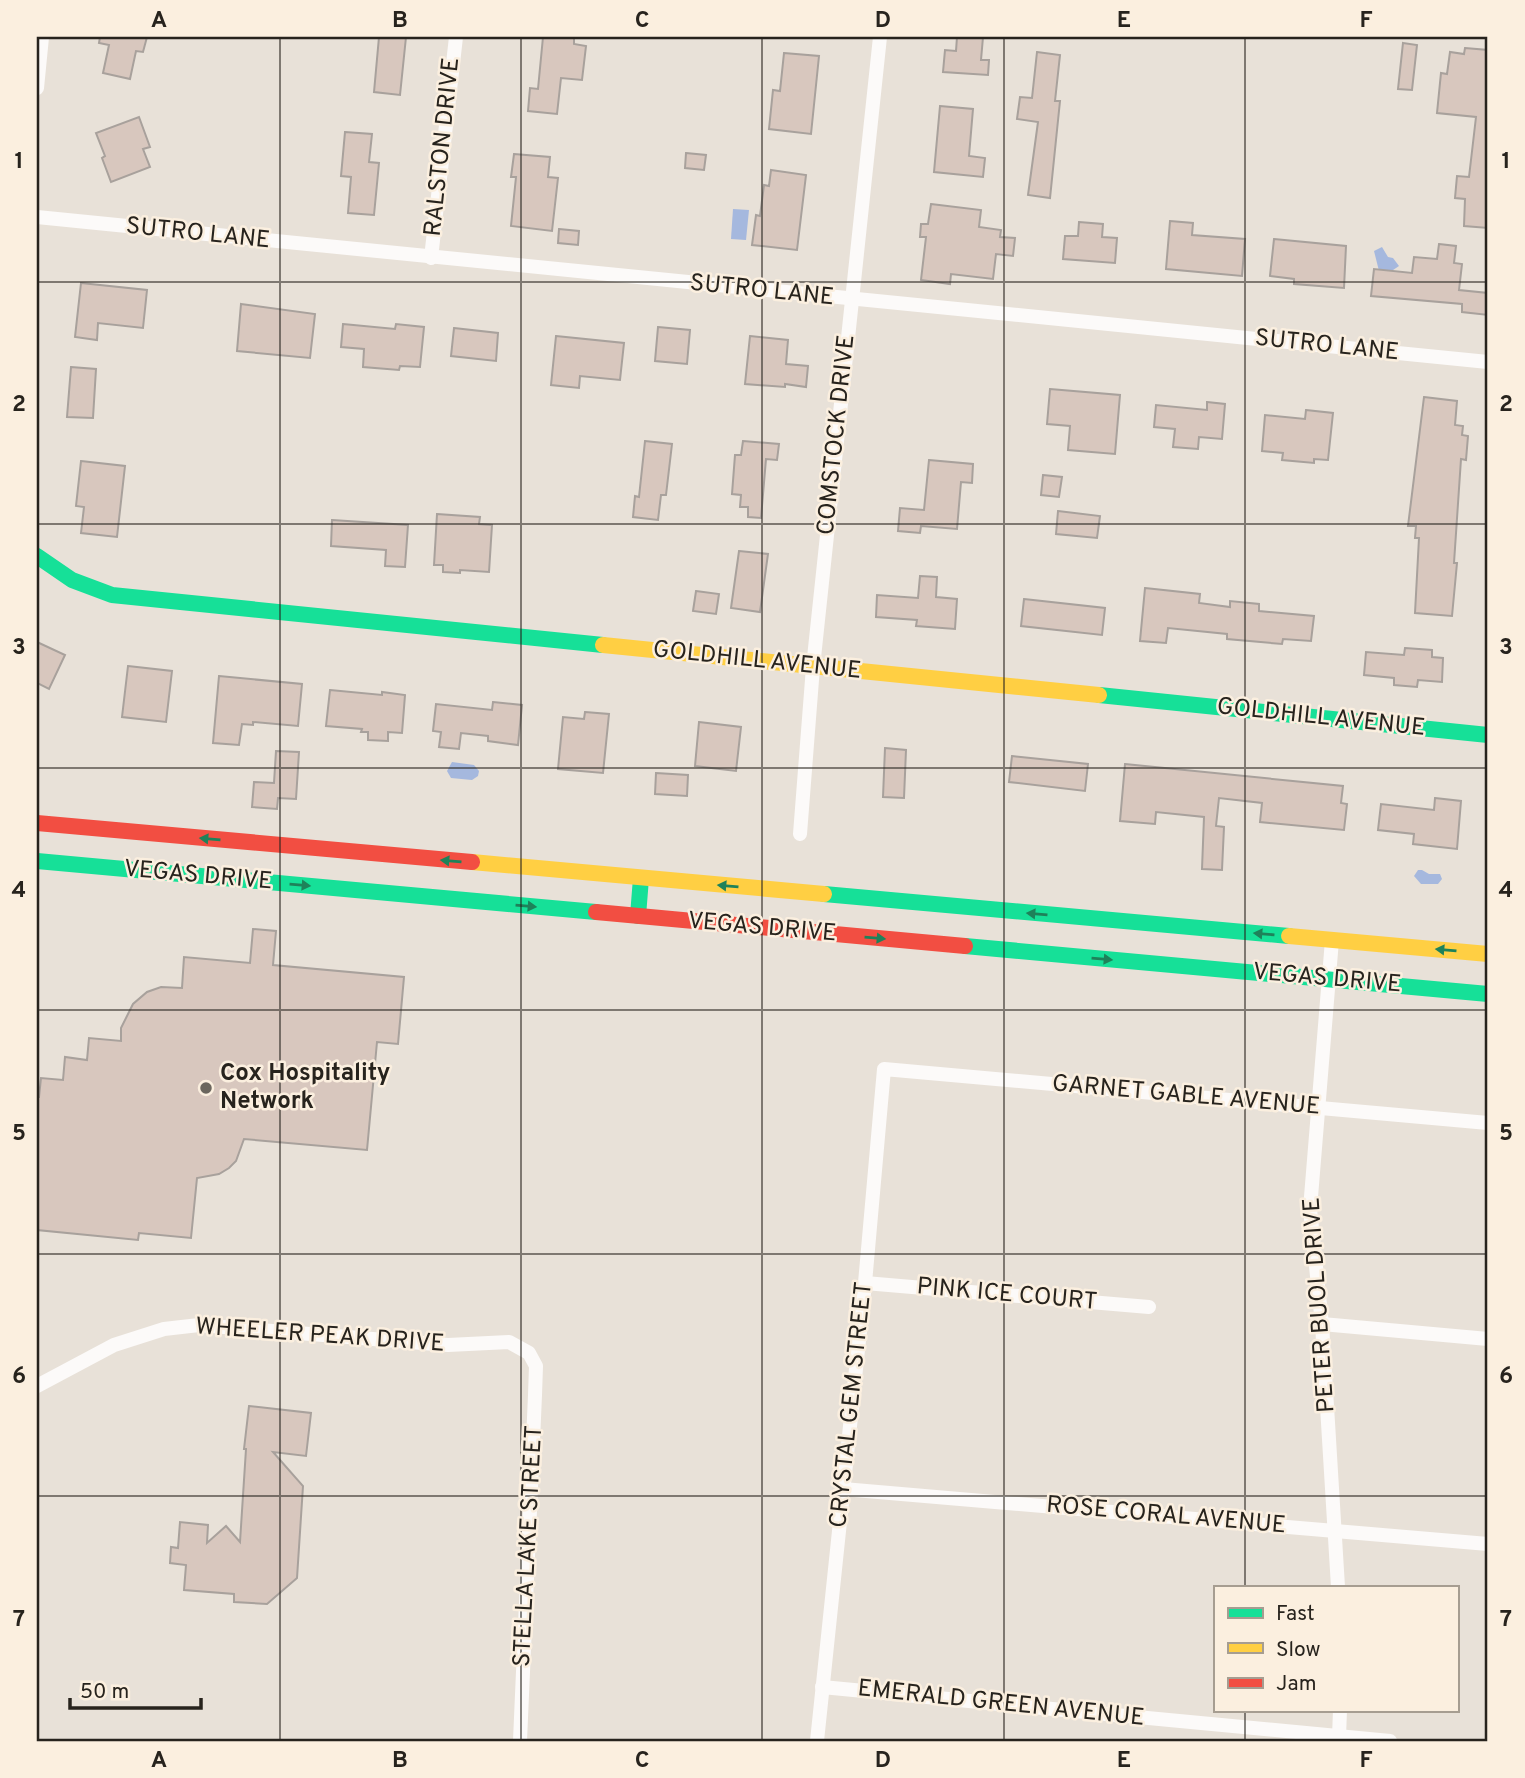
<svg xmlns="http://www.w3.org/2000/svg" width="1525" height="1778" font-family="Overpass,sans-serif">
	<rect width="100%" height="100%" fill="#e8e1d8"/>
	<g fill="#a5b8de">
		<path d="M733 209 749 210 746 240 731 239Z"/>
		<path d="M1382 247 1388 257 1393 258 1399 266 1390 272 1379 271 1374 251Z"/>
		<path d="M452 762 474 765 479 771 478 776 472 780 451 778 447 771Z"/>
		<path d="M1418 870H1422L1429 874H1440L1442 879 1438 884H1421L1414 876Z"/>
	</g>
	<g fill="#d8c7be" stroke="#a8a19c" stroke-width="2">
		<path d="M100 37H147L143 52 136 51 130 79 103 73 109 45 99 43Z"/>
		<path d="M379 37H406L400 95 374 92Z"/>
		<path d="M543 37H574V44L586 46 582 80 561 78 557 114 528 111 530 88 538 89Z"/>
		<path d="M957 37H983L981 60H989L988 75 943 72 945 50 956 51Z"/>
		<path d="M1403 43 1417 45 1412 90 1398 89Z"/>
		<path d="M1465 48 1488 50V228L1464 226 1465 199 1455 198 1457 176 1469 177 1476 117 1437 113 1441 73 1447 74 1450 52 1464 54Z"/>
		<path d="M1037 52 1060 55 1055 101H1060L1050 198 1028 195 1038 122 1017 119 1020 97 1032 98Z"/>
		<path d="M784 53 819 56 811 134 769 129 773 90 780 91Z"/>
		<path d="M940 106 973 109 969 156 985 158 983 177 934 172Z"/>
		<path d="M139 117 150 147 143 149 150 167 111 182 102 158 105 156 96 133Z"/>
		<path d="M345 132 372 134 369 162 379 163 374 215 348 213 351 177 341 176Z"/>
		<path d="M686 153 706 155 704 170 685 168Z"/>
		<path d="M514 154 550 157 548 177 558 178 552 231 511 226 516 177H511Z"/>
		<path d="M771 170 806 175 797 250 752 245 756 215 760 216 764 185 769 186Z"/>
		<path d="M931 204 981 210 979 227 1001 230 1000 237 1015 238 1013 256 996 254 993 279 951 274 950 284 921 280 926 237H920L921 224H928Z"/>
		<path d="M1170 221 1193 223 1192 235 1245 239 1242 276 1166 269Z"/>
		<path d="M1079 222 1103 224 1102 237 1117 238 1115 263 1063 259 1065 236H1078Z"/>
		<path d="M559 229 579 231 578 245 558 243Z"/>
		<path d="M1274 239 1346 246 1344 288 1294 284V279L1270 276Z"/>
		<path d="M1439 244 1456 246 1454 263 1462 264 1459 290 1488 293V315L1462 312V304L1371 296 1374 269 1412 273 1414 257 1437 259Z"/>
		<path d="M81 283 147 290 143 328 98 323 97 340 75 337Z"/>
		<path d="M241 304 315 314 310 358 237 351Z"/>
		<path d="M343 324 395 329 396 324 424 327 420 367 400 366 399 370 363 367 364 349 341 347Z"/>
		<path d="M658 327 690 330 687 364 655 361Z"/>
		<path d="M454 328 498 333 496 361 451 356Z"/>
		<path d="M556 336 624 343 620 380 580 376 579 388 551 385Z"/>
		<path d="M750 336 788 340 786 364 808 366 806 387 785 384V387L745 384Z"/>
		<path d="M71 367 96 369 93 418 67 417Z"/>
		<path d="M1050 389 1120 395 1115 454 1068 450 1070 426 1047 424Z"/>
		<path d="M1424 397 1457 401 1455 425 1463 426 1462 435 1468 436 1466 460 1461 459 1454 563H1457L1452 616 1415 613 1419 538H1415L1416 526H1408Z"/>
		<path d="M1207 402 1225 404 1222 439 1199 437 1198 449 1173 447 1175 429 1154 427 1156 405 1207 410Z"/>
		<path d="M1306 410 1333 413 1328 460 1314 459V463L1282 460 1283 453 1262 451 1265 415 1305 419Z"/>
		<path d="M645 441 672 444 666 495H661L658 520 633 517 635 496 639 497Z"/>
		<path d="M743 441 779 444 777 460 766 459 761 518 748 517V507H740L741 495 732 494 735 455H741Z"/>
		<path d="M929 460 973 464 972 483 961 482 957 529 921 526 920 533 898 531 900 508 924 510Z"/>
		<path d="M81 461 125 466 117 537 81 533 84 507 76 506Z"/>
		<path d="M1043 475 1062 477 1059 497 1041 495Z"/>
		<path d="M1058 511 1100 516 1097 538 1056 534Z"/>
		<path d="M437 514 480 517 479 524 492 525 489 572 460 570V573L443 572V565H434Z"/>
		<path d="M332 520 408 525 405 567 385 566 386 550 331 546Z"/>
		<path d="M739 551 768 554 760 612 731 608Z"/>
		<path d="M920 576 937 577 936 597 957 599 955 629 916 626 917 620 876 617 877 595 918 598Z"/>
		<path d="M1145 588 1200 594 1199 603 1230 607V601L1259 604V611L1314 616 1311 641 1283 639 1282 644 1227 639V634L1168 628 1166 643 1140 641Z"/>
		<path d="M696 591 719 594 716 614 693 611Z"/>
		<path d="M1024 599 1105 608 1102 635 1021 626Z"/>
		<path d="M37 642 65 655 49 689 37 683Z"/>
		<path d="M1405 648 1432 650V657L1443 658 1442 682 1418 680 1417 687 1394 685V678L1364 675 1366 652 1404 655Z"/>
		<path d="M128 666 172 671 166 722 122 717Z"/>
		<path d="M219 676 302 684 298 726 253 722V725L242 724 239 745 213 743Z"/>
		<path d="M330 690 382 695V692L405 695 402 733 388 732V741L368 740V732H361L362 729 326 726Z"/>
		<path d="M493 702 522 705 518 745 488 741V736L461 733 459 749 439 747 441 732 433 731 436 704 492 710Z"/>
		<path d="M585 712 609 714 603 773 558 769 563 717 584 719Z"/>
		<path d="M699 722 741 727 736 771 695 766Z"/>
		<path d="M885 748 906 750 904 798 883 797Z"/>
		<path d="M276 751 299 752 296 799 278 798 277 809 252 807 254 782 274 783Z"/>
		<path d="M1012 756 1088 764 1085 791 1009 782Z"/>
		<path d="M1125 764 1343 786 1341 803 1347 804 1344 830 1260 822 1262 803 1219 798 1216 826 1224 827 1222 870 1202 869 1204 817 1156 812 1155 824 1120 821Z"/>
		<path d="M656 773 688 775 687 796 655 794Z"/>
		<path d="M1435 798 1461 801 1457 849 1413 844 1414 834 1378 830 1381 804 1434 810Z"/>
		<path d="M253 929 276 931 273 965 404 977 398 1044 377 1042 367 1150 244 1139 236 1161 229 1168 219 1174 197 1178 191 1238 139 1233 138 1240 37 1230V1097H39L41 1078 63 1080 65 1057 87 1060 89 1038 121 1041V1028L133 1004 147 992 161 987 182 988 184 957 250 963Z"/>
		<path d="M249 1406 311 1413 306 1456 273 1452 303 1486 297 1578 267 1604 234 1602V1594L184 1590 186 1565 170 1563 171 1547 178 1548 180 1522 208 1525 207 1543 226 1526 240 1542 246 1449H244Z"/>
	</g>
	<g fill="none" stroke-linecap="round" stroke-linejoin="round">
		<g stroke="#fcfaf9" stroke-width="14">
			<path d="M37 88 42 37"/>
			<path d="M37 217 1488 362"/>
			<path d="M431 258 456 37"/>
			<path d="M800 834 813 667 880 37"/>
			<path d="M1332 940 1310 1209 1322 1324 1338 1587"/>
			<path d="M865 1283 1149 1307"/>
			<path d="M1322 1324 1488 1339"/>
			<path d="M37 1386 114 1345 164 1329 199 1325 448 1345 509 1342 529 1353 536 1366 535 1395 520 1741"/>
			<path d="M843 1489 1488 1544"/>
			<path d="M822 1687 1390 1741"/>
			<path d="M1339 1737 1340 1710"/>
			<path d="M817 1741 865 1283 884 1069 1488 1123"/>
		</g>
		<g stroke="#16e098" stroke-width="16">
			<path d="M37 556 72 580 112 595 603 645"/>
			<path d="M1099 695 1488 735"/>
			<path d="M37 861 596 912"/>
			<path d="M824 894 1289 936"/>
			<path d="M638 916 641 878"/>
			<path d="M965 946 1488 994"/>
		</g>
		<g stroke="#ffcf43" stroke-width="16">
			<path d="M603 645 1099 695"/>
			<path d="M472 862 824 894"/>
			<path d="M1289 936 1488 954"/>
		</g>
		<g stroke="#f24e42" stroke-width="16">
			<path d="M37 823 472 862"/>
			<path d="M596 912 965 946"/>
		</g>
	</g>
	<defs><path id="oneway-solid" d="M-6-.8H1V-3.2L6.5 0L1 3.2V.8H-6Z" transform="scale(1.75)"/></defs>
	<g fill="#1e825a">
		<use href="#oneway-solid" transform="translate(210 839) rotate(-175)"/>
		<use href="#oneway-solid" transform="translate(451 861) rotate(-175)"/>
		<use href="#oneway-solid" transform="translate(300 885) rotate(5)"/>
		<use href="#oneway-solid" transform="translate(728 886) rotate(-175)"/>
		<use href="#oneway-solid" transform="translate(526 906) rotate(5)"/>
		<use href="#oneway-solid" transform="translate(1037 914) rotate(-175)"/>
		<use href="#oneway-solid" transform="translate(1264 934) rotate(-175)"/>
		<use href="#oneway-solid" transform="translate(875 938) rotate(5)"/>
		<use href="#oneway-solid" transform="translate(1446 950) rotate(-175)"/>
		<use href="#oneway-solid" transform="translate(1102 959) rotate(5)"/>
	</g>
	<path fill="none" stroke="#27231d" stroke-width="2" stroke-opacity="0.55" d="M280 37V1741M521 37V1741M762 37V1741M1004 37V1741M1245 37V1587M37 282H1488M37 524H1488M37 768H1488M37 1010H1488M37 1254H1488M37 1496H1488M1245 1710V1741"/>
	<circle fill="#6b665e" stroke="#fbefdf" stroke-width="2.5" cx="206" cy="1088" r="7"/>
	<g text-anchor="middle" dominant-baseline="central" stroke-width="5" stroke-linejoin="round" paint-order="stroke">
		<g font-size="24" fill="#27231d" stroke="#fbefdf">
			<text transform="translate(443 147) rotate(-84)">RALSTON DRIVE</text>
			<text transform="translate(198 234) rotate(6)">SUTRO LANE</text>
			<text transform="translate(762 291) rotate(6)">SUTRO LANE</text>
			<text transform="translate(1327 346) rotate(6)">SUTRO LANE</text>
			<text transform="translate(837 435) rotate(-84)">COMSTOCK DRIVE</text>
			<text transform="translate(757 661) rotate(6)">GOLDHILL AVENUE</text>
			<text transform="translate(1321 718) rotate(6)">GOLDHILL AVENUE</text>
			<text transform="translate(198 876) rotate(5)">VEGAS DRIVE</text>
			<text transform="translate(762 928) rotate(5)">VEGAS DRIVE</text>
			<text transform="translate(1327 979) rotate(5)">VEGAS DRIVE</text>
			<text transform="translate(1186 1096) rotate(5)">GARNET GABLE AVENUE</text>
			<text transform="translate(1007 1295) rotate(5)">PINK ICE COURT</text>
			<text transform="translate(1320 1305) rotate(-94)">PETER BUOL DRIVE</text>
			<text transform="translate(320 1336) rotate(4)">WHEELER PEAK DRIVE</text>
			<text transform="translate(852 1405) rotate(-84)">CRYSTAL GEM STREET</text>
			<text transform="translate(1166 1516) rotate(5)">ROSE CORAL AVENUE</text>
			<text transform="translate(529 1546) rotate(-87)">STELLA LAKE STREET</text>
			<text transform="translate(1001 1704) rotate(6)">EMERALD GREEN AVENUE</text>
		</g>
		<g font-size="24" font-weight="bold" fill="#27231d" stroke="#fbefdf" text-anchor="start">
			<text x="220" y="1074">Cox Hospitality<tspan x="220" dy="28">Network</tspan></text>
		</g>
	</g>
	<rect width="1525" height="1778" fill="none" stroke="#fbefdf" stroke-width="77"/>
	<rect x="1214" y="1586" width="245" height="126" fill="#fbefdf" stroke="#a69d91" stroke-width="2"/>
	<rect x="1228" y="1608" width="35" height="10" fill="#16e098" stroke="#a69d91" stroke-width="2"/>
	<text x="1276" y="1620" font-size="21" fill="#27231d">Fast</text>
	<rect x="1228" y="1643" width="35" height="10" fill="#ffcf43" stroke="#a69d91" stroke-width="2"/>
	<text x="1276" y="1656" font-size="21" fill="#27231d">Slow</text>
	<rect x="1228" y="1678" width="35" height="10" fill="#f24e42" stroke="#a69d91" stroke-width="2"/>
	<text x="1276" y="1690" font-size="21" fill="#27231d">Jam</text>
	<path d="M70 1698v10h131v-10" fill="none" stroke="#27231d" stroke-width="3.5"/>
	<text x="80" y="1698" font-size="21" fill="#27231d" stroke="#fbefdf" stroke-width="5" paint-order="stroke">50 m</text>
	<rect x="38" y="38" width="1448" height="1702" fill="none" stroke="#27231d" stroke-width="2.5"/>
	<g font-size="23" text-anchor="middle" font-weight="bold" fill="#27231d">
		<text x="159" y="27">A</text>
		<text x="400" y="27">B</text>
		<text x="642" y="27">C</text>
		<text x="883" y="27">D</text>
		<text x="1124" y="27">E</text>
		<text x="1366" y="27">F</text>
		<text x="19" y="168">1</text>
		<text x="1506" y="168">1</text>
		<text x="19" y="411">2</text>
		<text x="1506" y="411">2</text>
		<text x="19" y="654">3</text>
		<text x="1506" y="654">3</text>
		<text x="19" y="897">4</text>
		<text x="1506" y="897">4</text>
		<text x="19" y="1140">5</text>
		<text x="1506" y="1140">5</text>
		<text x="19" y="1383">6</text>
		<text x="1506" y="1383">6</text>
		<text x="19" y="1626">7</text>
		<text x="1506" y="1626">7</text>
		<text x="159" y="1767">A</text>
		<text x="400" y="1767">B</text>
		<text x="642" y="1767">C</text>
		<text x="883" y="1767">D</text>
		<text x="1124" y="1767">E</text>
		<text x="1366" y="1767">F</text>
	</g>
</svg>
